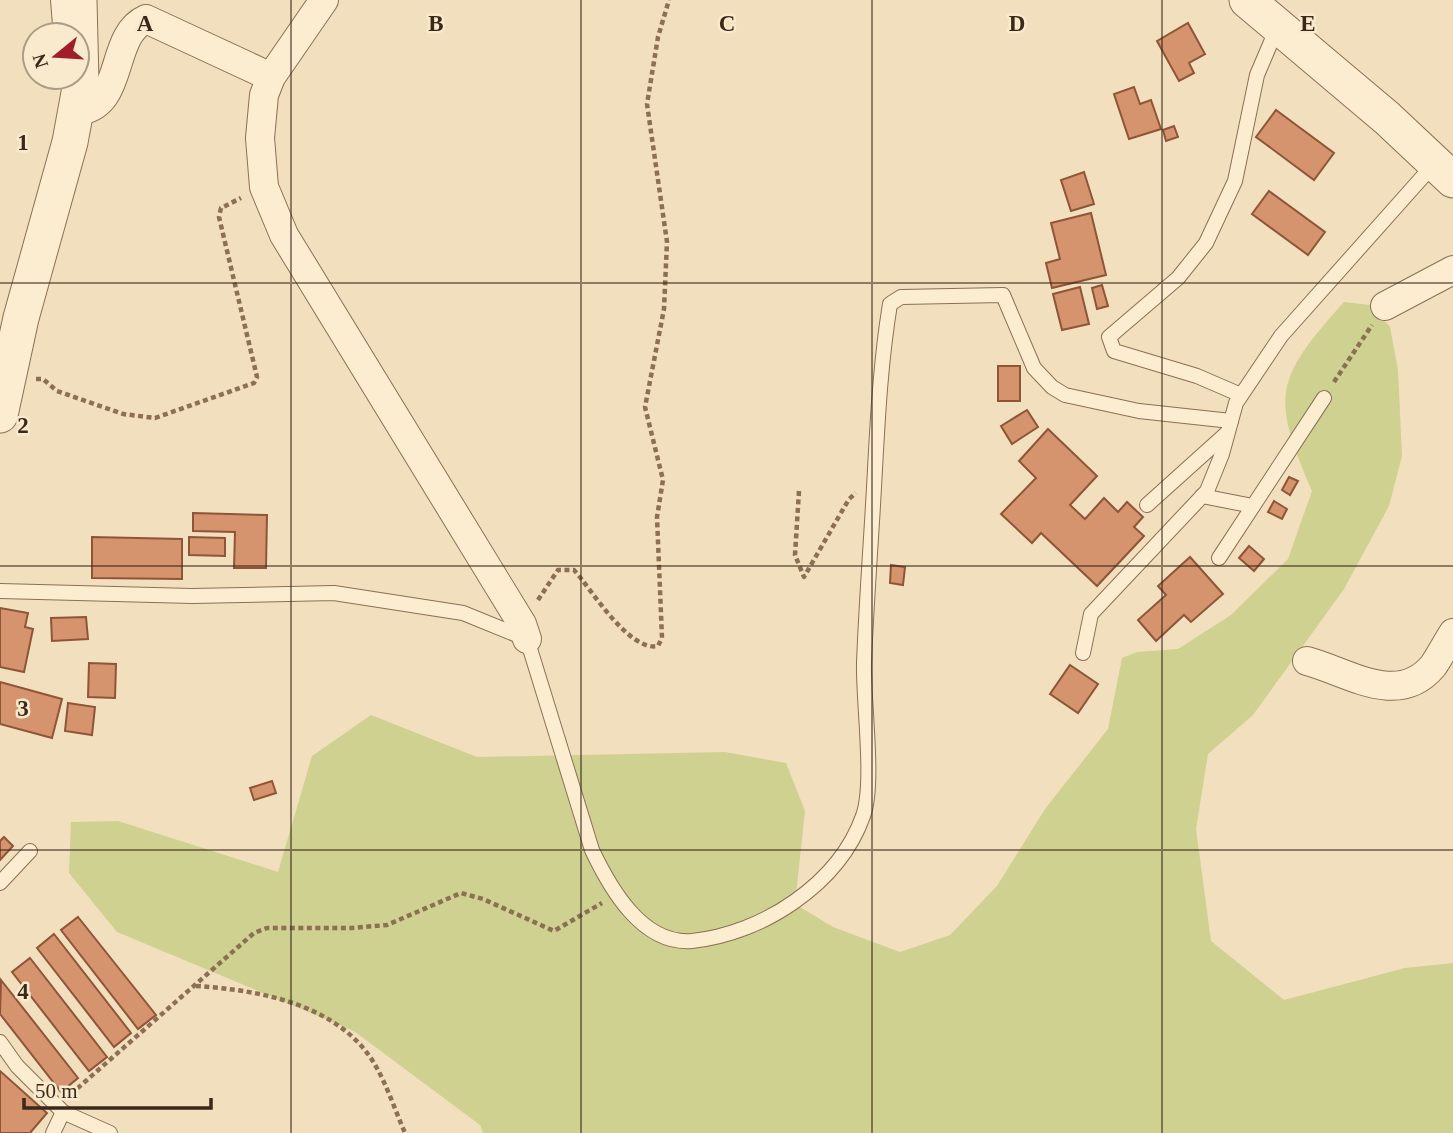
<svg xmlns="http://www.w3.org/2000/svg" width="1453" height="1133" font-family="'Times New Roman',serif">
	<rect width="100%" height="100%" fill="#f2dfbd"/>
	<path fill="#ced190" d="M1344 302 1370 305 1390 327 1398 370 1402 456 1389 506 1344 589 1253 715 1208 754 1196 829 1211 941 1284 1000 1405 968 1453 963V1133H483L480 1125 354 1031 117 932 69 873 71 822 118 821 278 872 312 756 371 715 477 757 725 752 786 763 805 811 795 904 833 927 900 952 950 935 997 886 1045 809 1108 729 1122 658 1137 652 1178 649 1231 615 1288 559 1312 491C1271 396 1274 380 1344 302Z"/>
	<g fill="#d5936e" stroke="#8e5537" stroke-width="2">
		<path d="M1188 23 1205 54 1189 63 1194 73 1179 81 1157 41Z"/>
		<path d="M1134 87 1140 104 1151 100 1161 129 1129 139 1114 94Z"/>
		<path d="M1276 110 1334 153 1314 180 1256 137Z"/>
		<path d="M1174 126 1178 137 1166 141 1163 130Z"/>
		<path d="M1084 172 1094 204 1071 211 1061 180Z"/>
		<path d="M1269 191 1325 232 1308 255 1252 214Z"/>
		<path d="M1091 213 1106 275 1052 288 1046 263 1060 259 1051 223Z"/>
		<path d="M1102 285 1108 306 1097 309 1092 288Z"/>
		<path d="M1080 287 1089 324 1062 330 1053 294Z"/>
		<rect x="998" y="366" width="22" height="35"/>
		<path d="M1027 410 1038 427 1012 444 1001 426Z"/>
		<path d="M1048 429 1097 476 1070 505 1085 519 1104 498 1118 512 1127 502 1143 517 1134 527 1144 536 1097 586 1041 533 1032 543 1001 514 1036 478 1019 461Z"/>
		<path d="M1289 477 1298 481 1290 495 1282 490Z"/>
		<path d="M1274 501 1287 509 1282 519 1268 512Z"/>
		<path d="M193 513 267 515 266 568H234L235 532 193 531Z"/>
		<path d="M92 537 182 539V579L92 578Z"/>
		<path d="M189 537 225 538V556L189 555Z"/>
		<path d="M1249 546 1264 559 1254 571 1239 558Z"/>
		<path d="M1190 557 1223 594 1191 622 1184 615 1156 641 1138 620 1166 595 1158 586Z"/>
		<path d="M891 565 905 567 903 585 890 583Z"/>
		<path d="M0 608 28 613 25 627 33 629 24 672 0 667Z"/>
		<path d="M86 617 88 639 52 641 51 618Z"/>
		<path d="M89 663 116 664 115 698 88 697Z"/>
		<path d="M1070 665 1098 684 1078 713 1050 694Z"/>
		<path d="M0 682 62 699 52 738 0 724Z"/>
		<path d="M68 703 95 707 92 735 65 731Z"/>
		<path d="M272 781 276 793 254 800 250 788Z"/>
		<path d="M4 837 13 846 0 860V841Z"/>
		<path d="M78 917 156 1015 138 1029 61 930Z"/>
		<path d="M54 934 131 1033 114 1047 37 948Z"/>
		<path d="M30 958 107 1057 89 1071 12 972Z"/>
		<path d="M1 980 78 1078 61 1092 0 1014Z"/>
		<path d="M0 1071 47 1113 30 1133H0Z"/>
	</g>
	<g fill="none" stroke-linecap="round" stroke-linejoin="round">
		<g stroke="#8c6f54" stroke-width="16">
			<g id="service">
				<path d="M58 0 60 25 71 35"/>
				<path d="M1241 395 1197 376 1114 351 1109 337 1178 278 1206 243 1235 181 1257 75 1277 28"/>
				<path d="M1202 496 1253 506"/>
				<path d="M1147 505 1227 433"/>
				<path d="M1219 558 1324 398"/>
				<path d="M0 591 192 596 334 593 463 613 527 639 592 850C610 888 642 945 692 941 762 934 839 884 863 816 875 784 863 702 864 663 866 610 870 557 873 505 877 437 879 371 890 304L901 297 1003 295 1034 368 1052 387 1065 395 1139 411 1231 421"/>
				<path d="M1083 653 1091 614 1207 491 1222 454 1236 403 1281 336 1435 163"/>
				<path d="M0 883 30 851"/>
				<path d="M0 1042 17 1066 63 1112 110 1133"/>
				<path d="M53 1133 63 1112"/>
			</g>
		</g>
		<g stroke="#8c6f54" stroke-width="30">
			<g id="minor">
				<path d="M324 0 271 77 264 95 260 138 264 187 284 235 522 624 527 639"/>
				<path d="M76 111C126 108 108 36 146 19L271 77"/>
				<path d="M1385 306 1453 270"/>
				<path d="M1307 661C1348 672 1398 708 1433 666 1440 656 1446 644 1453 633"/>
			</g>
		</g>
		<g stroke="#8c6f54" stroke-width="37">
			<g id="tertiary">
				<path d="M1247 0 1387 118 1453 180"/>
				<path d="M0 415 21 318 70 142 81 82 79 0"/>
			</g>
		</g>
		<g stroke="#8c6f54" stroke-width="4.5" stroke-dasharray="5 3.5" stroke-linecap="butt">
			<path d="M36 379H43L57 391 123 414 155 418 254 383 257 377 219 217 221 208 241 198"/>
			<path d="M1334 382 1372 325"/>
			<path d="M799 491 795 555 804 577 849 499 856 493"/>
			<path d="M538 600 558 570H574C592 590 629 652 658 646L662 638 657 517 663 480 645 407 664 309 667 242 647 104 658 37 669 0"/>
			<path d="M196 986C259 990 338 1004 374 1063 387 1085 395 1110 405 1133"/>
			<path d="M71 1094 254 933 267 928H352L387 925 461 893 483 899 554 931 602 903"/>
		</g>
		<use href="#service" stroke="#fcedd1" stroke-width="14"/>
		<use href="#minor" stroke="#fcedd1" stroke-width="28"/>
		<use href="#tertiary" stroke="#fcedd1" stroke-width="35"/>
	</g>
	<path fill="none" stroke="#3a281a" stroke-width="2" stroke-opacity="0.55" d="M291 0V1133M581 0V1133M872 0V1133M1162 0V1133M0 283H1453M0 566H1453M0 850H1453"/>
	<g font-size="23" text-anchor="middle" font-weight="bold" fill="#3a281a" stroke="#f9eacd" stroke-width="5" stroke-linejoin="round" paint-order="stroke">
		<text x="145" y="31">A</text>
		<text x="436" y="31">B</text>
		<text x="727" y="31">C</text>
		<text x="1017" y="31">D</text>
		<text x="1308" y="31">E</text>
		<text x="23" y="150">1</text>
		<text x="23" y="433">2</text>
		<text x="23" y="716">3</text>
		<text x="23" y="999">4</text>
	</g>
	<g transform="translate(56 56) rotate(252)"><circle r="33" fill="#f9eacd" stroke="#ad9c85" stroke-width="2"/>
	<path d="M0-5L12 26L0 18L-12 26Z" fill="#a21e26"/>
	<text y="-10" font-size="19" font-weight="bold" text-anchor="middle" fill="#3a281a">N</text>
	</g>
	<path d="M24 1098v10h187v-10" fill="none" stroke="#3a281a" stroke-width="3.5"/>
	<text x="35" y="1098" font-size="21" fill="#3a281a" stroke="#f9eacd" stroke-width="5" paint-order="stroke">50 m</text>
</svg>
